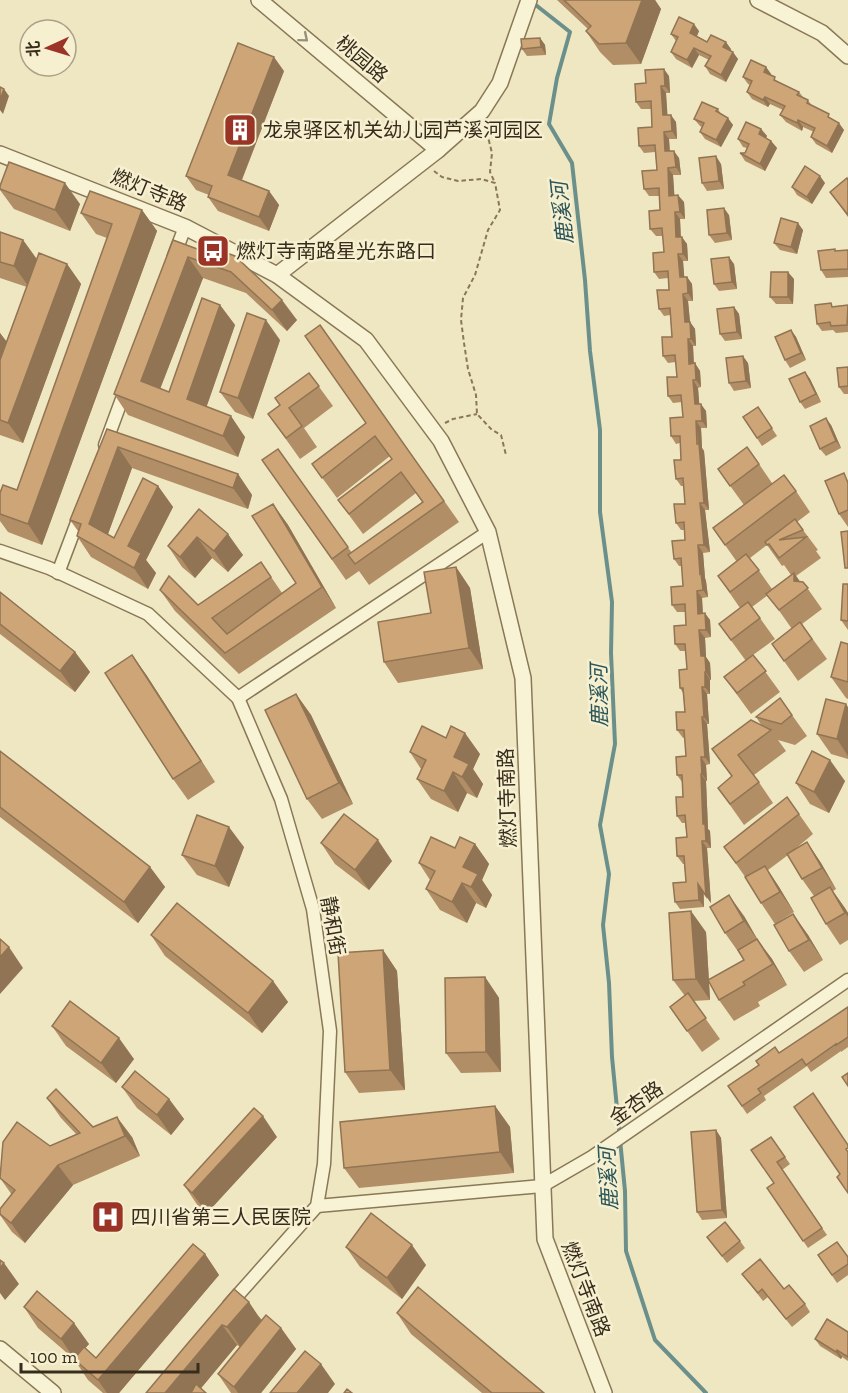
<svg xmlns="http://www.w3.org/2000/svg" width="848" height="1393" font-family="'Zilla Slab','Noto Sans SC',serif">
	<rect width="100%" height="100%" fill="#efe7c2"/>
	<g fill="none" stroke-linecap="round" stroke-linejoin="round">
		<path stroke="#6b908b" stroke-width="4" d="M532 2 570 32 557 78 549 124 572 163 585 280 590 351 600 430V512L612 602 611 653 615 744 600 825 609 874 603 925 609 983 612 1057 625 1191 626 1251 655 1340 706 1393"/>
		<g stroke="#897858" stroke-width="15">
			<g id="minor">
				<path d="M174 256 185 227"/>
				<path d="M105 445 126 388"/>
				<path d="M0 551 49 568 148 614 238 698 281 799 313 909 330 1031 324 1164 317 1206 229 1305"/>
				<path d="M58 573 81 512"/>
				<path d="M238 698 488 532"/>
				<path d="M317 1206 542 1186 592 1157 848 980"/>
			</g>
		</g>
		<g stroke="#897858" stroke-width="18">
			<g id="tertiary">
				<path d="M259 0 438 150"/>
				<path d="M758 0 822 33 848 56"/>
				<path d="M0 154 185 227 277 275 366 340 441 441 488 532 523 678 545 1239 604 1393"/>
				<path d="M277 275 438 150 482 111 500 83 529 0"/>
				<path d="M0 1349 53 1393"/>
			</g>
		</g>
		<g stroke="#897858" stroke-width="2" stroke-dasharray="4.5 3" stroke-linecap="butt">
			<path d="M485 125 492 153 490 172 495 183"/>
			<path d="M434 171 442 177 458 181 481 179 495 183 500 210 488 230 475 275 463 298 461 320 464 343 468 369 476 395 477 414 492 430 501 435 506 455"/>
			<path d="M445 423 453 419 477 414"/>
		</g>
		<use href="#minor" stroke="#f9f3d5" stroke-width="12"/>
		<use href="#tertiary" stroke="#f9f3d5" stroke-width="15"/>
	</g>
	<g fill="#b18e66" fill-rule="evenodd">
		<path d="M557 0H655L661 9 641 64 613 65 600 52 586 31 588 29Z"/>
		<path d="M699 31 697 36 707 42 731 49 730 51 738 59 726 82 710 74 705 66 709 60 699 55 692 68 676 59 671 52 676 41 671 34Z"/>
		<path d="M540 38 545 45 546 55 527 56 522 49Z"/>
		<path d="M766 67 771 74 770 75 778 82 799 92 803 97 808 100 812 106 834 120 844 130 832 153 816 144 811 137 814 132 803 127 802 131 786 122 780 115 783 110 770 104 768 107 752 99 747 92 750 85 748 84 743 77Z"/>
		<path d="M284 71 242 180 269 191 279 205 269 231 218 211 208 197 209 195 196 190 186 176Z"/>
		<path d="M669 76 670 93H666L667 115 676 122 677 139H669L670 151 679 158 681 175H673L674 195 684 202 685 219H680L681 237 687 244 688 261H683L684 277H687L692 284 693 301H688L690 322 695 329 696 346H693L694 363 700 371 701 387 698 388 699 404 706 411 707 428H701L702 448 704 451 709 510H705L710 552 703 553 705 578 706 581 708 597 702 598 703 613 710 620 711 637 705 638 706 657 710 663 711 680H710V694H707L709 724H707L710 764 706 765 707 781H706L708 829 710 831 711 848H707L711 903 704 893V907L680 909 675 902 686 882 684 864H683L677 856 687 837 685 823H682L677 816 683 797 682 782 677 775 686 756 685 737 683 738 677 730 685 712 683 693 680 688 687 669 686 651H680L675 644 686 625 685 612H677L672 605 683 586 682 566H679L674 559 685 540 684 530H681L676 523 685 504 684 486H681L676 479 681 460 680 443 676 444 671 436 683 417 682 402 673 403 668 396 677 377 676 362 668 363 663 356 672 337 670 315 664 316 659 309 669 290 668 278 659 279 654 272 664 252 663 236H656L650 229 660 210 659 196H649L644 189 657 170 655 152 644 153 639 146 652 127 651 109H641L636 102 646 83Z"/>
		<path d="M718 109 721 114 733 125 721 147 705 139 700 132 702 127 700 126 694 119Z"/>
		<path d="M761 129 767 136 766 138 771 141 777 148 765 171 745 161 740 153H745L747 148 743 147 738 139Z"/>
		<path d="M721 164 724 189 707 191 702 183Z"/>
		<path d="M848 180V217L830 192Z"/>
		<path d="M825 183 812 204 797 195 792 187Z"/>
		<path d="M0 186 80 204 70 231 14 209 0 190Z"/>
		<path d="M142 210 157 231 42 545 8 532 0 521V493L17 490 107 238 96 234 81 213Z"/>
		<path d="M729 215 732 240 715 243 709 235Z"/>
		<path d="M803 230 797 254 780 250 774 243Z"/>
		<path d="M0 232 23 240 37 259 67 264 81 284 23 443 0 435V333L6 342 27 287 0 278Z"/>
		<path d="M173 240 208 253 297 320 287 331 246 293 203 278 160 389 169 392 220 305 235 325 206 407 245 437 238 457 128 415 114 394Z"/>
		<path d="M848 250V277L826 278 821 270Z"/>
		<path d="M734 264 737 289 719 291 714 284Z"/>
		<path d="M794 279 793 304H776L770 297Z"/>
		<path d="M848 305V332L836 333 833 330 822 331 817 324 834 306Z"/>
		<path d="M734 307 739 314 742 339 725 341 720 334Z"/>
		<path d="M320 325 459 522 369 585 359 571 346 580 262 460 278 449 352 553 422 502 416 493 363 534 338 500 392 459 390 456 337 498 312 464 366 423Z"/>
		<path d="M791 330 796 337 806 360 790 368 785 360Z"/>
		<path d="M280 340 253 419 235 412 220 392Z"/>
		<path d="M748 363 751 388 734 391 729 383Z"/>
		<path d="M848 367V394H844L839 387Z"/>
		<path d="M805 372 810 379 821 402 805 409 800 402Z"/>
		<path d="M309 373 333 406 304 428 317 447 300 459 268 414 280 406Z"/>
		<path d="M758 407 777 436 762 446 743 417Z"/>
		<path d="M831 425 841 448 826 456 820 449Z"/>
		<path d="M107 429 238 474 252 495 248 509 132 468 108 534 114 538 158 486 173 507 146 560 156 573 148 589 91 557 77 536 78 531 70 520Z"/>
		<path d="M759 464 772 483 796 491 810 512 797 522 818 550 816 551 821 558 796 576 800 582H803L822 609 802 624 827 659 798 681 772 644 792 629 768 595 752 607 775 639 753 655 780 692 751 714 724 677 746 661 719 624 740 608 718 576 737 562 713 528 744 505 718 469ZM767 545 782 566 784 565 791 575 772 589 750 558Z"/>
		<path d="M848 479V527L839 514Z"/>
		<path d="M273 504 288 525 336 608 239 674 175 611 160 590 198 605 261 562 282 593 296 583Z"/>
		<path d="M199 509 243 555 228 572 212 558 195 578 182 567 168 546Z"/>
		<path d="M456 567 470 588 483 669 398 683 384 662 431 613Z"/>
		<path d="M848 584V630L841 620Z"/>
		<path d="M0 592 75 652 90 672 75 692 0 634Z"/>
		<path d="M848 644V699L846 698 831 677Z"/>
		<path d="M132 655 147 676 215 782 188 800 173 779Z"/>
		<path d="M296 694 311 715 353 804 322 819 307 799Z"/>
		<path d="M848 707V759L831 754 817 734Z"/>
		<path d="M792 715 807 736 795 745 778 740 786 751 754 775 773 803 744 825 718 788 732 777 712 749 762 726 756 717Z"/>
		<path d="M0 751 150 867 165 887 138 923 0 817Z"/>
		<path d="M410 752 480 754 473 769 483 784 477 798 467 793 458 812 431 799 417 779 421 769Z"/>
		<path d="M845 781 829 813 810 804 796 783Z"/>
		<path d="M799 814 813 834 794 850 807 842 821 863 836 889 833 891 848 913V940L840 945 826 924 814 896 802 879 788 855 768 870 779 887 794 912 775 924 761 903 746 878 724 847Z"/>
		<path d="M321 843 392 861 369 890 335 864Z"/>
		<path d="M475 844 489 864 482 880 492 895 486 908 476 903 467 923 440 910 426 889 430 880 419 863 455 848Z"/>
		<path d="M244 847 229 887 197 875 182 855Z"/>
		<path d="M793 914 808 935 823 960 804 972 789 951Z"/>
		<path d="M744 916 757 939 772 959 787 985 758 1002 760 1006 734 1021 719 1000 709 982 710 1000 693 1001 720 1039 702 1052 670 1007 685 996 673 980 706 932 709 980 744 960 725 933Z"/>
		<path d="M151 935 273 981 288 1002 262 1033 165 956Z"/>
		<path d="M383 950 397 971 405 1090 359 1093 345 1072Z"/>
		<path d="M485 977 499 998 501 1072 461 1073 446 1053Z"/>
		<path d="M848 1007V1047L841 1052V1051L811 1072 807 1066 764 1096 766 1100 747 1114 728 1086Z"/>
		<path d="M52 1026 134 1059 116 1083 66 1046Z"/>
		<path d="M122 1087 169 1099 184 1119 171 1135 137 1108Z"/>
		<path d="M47 1098 93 1127 132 1137 140 1156 73 1185 25 1243 12 1232 0 1215V1209L12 1195 0 1178 50 1146 76 1134 61 1118Z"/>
		<path d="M495 1106 510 1127 514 1173 359 1188 344 1168Z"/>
		<path d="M716 1130 721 1138 727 1218 702 1220 697 1212Z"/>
		<path d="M277 1137 207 1213 198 1206 184 1185Z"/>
		<path d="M771 1137 790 1164 782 1170 827 1235 808 1248 767 1188 774 1183Z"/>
		<path d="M707 1237 740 1241 745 1248 727 1263Z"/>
		<path d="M346 1247 426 1265 402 1299 360 1267Z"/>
		<path d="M205 1254 219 1275 119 1393H103L88 1380 74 1359 38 1328 24 1307 89 1344 85 1348 96 1358Z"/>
		<path d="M818 1255 848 1257V1275L837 1283Z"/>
		<path d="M742 1274 784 1289 805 1304 810 1312 792 1327 768 1297 763 1301Z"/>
		<path d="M234 1289 262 1320 281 1328 296 1349 261 1393H231L218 1374 240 1347 237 1345 201 1388 146 1393Z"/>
		<path d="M397 1313 544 1393H482L411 1334Z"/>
		<path d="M848 1332V1361L842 1357 841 1359 820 1346 815 1339Z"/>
	</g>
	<g fill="#907453">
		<path d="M642 0H655L661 9 641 64 626 43Z"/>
		<path d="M694 24 699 31 695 40 690 33Z"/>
		<path d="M540 38 545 45 546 55 541 47Z"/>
		<path d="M726 42 731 49 729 54 723 47Z"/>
		<path d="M694 48 699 55 692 68 687 60Z"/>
		<path d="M733 52 738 59 726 82 721 75Z"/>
		<path d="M274 57 284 71 238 189 228 175Z"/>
		<path d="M766 67 771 74 769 79 764 72Z"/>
		<path d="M664 69 669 76 670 93 665 86Z"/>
		<path d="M661 86 666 93 668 122 663 115Z"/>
		<path d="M4 89 9 96 3 114 0 110V100Z"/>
		<path d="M765 97 770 104 768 107 763 100Z"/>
		<path d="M671 115 676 122 677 139 672 131Z"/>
		<path d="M728 118 733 125 721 147 716 140Z"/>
		<path d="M798 120 803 127 802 131 797 123Z"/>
		<path d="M839 123 844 130 832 153 827 146Z"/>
		<path d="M761 129 767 136 764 142 759 134Z"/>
		<path d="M664 132 669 139 670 159 665 151Z"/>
		<path d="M771 141 777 148 765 171 760 164Z"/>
		<path d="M674 151 679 158 681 175 676 167Z"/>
		<path d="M716 156 721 164 724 189 719 181Z"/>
		<path d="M668 168 673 175 675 203 669 196Z"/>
		<path d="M820 176 825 183 812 204 807 197Z"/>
		<path d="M65 183 80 204 70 231 55 210Z"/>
		<path d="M269 191 279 205 269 231 259 217Z"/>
		<path d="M678 195 684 202 685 219 680 212Z"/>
		<path d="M724 208 729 215 732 240 727 233Z"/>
		<path d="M142 210 157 231 42 545 28 524Z"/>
		<path d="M675 212 680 219 681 245 676 237Z"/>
		<path d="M798 223 803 230 797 254 791 247Z"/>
		<path d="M682 237 687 244 688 261 683 254Z"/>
		<path d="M23 240 37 260 29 287 14 266Z"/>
		<path d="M678 254 683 261 685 285 680 277Z"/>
		<path d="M188 257 203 278 155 402 141 381Z"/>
		<path d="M729 257 734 264 737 289 732 282Z"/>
		<path d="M67 264 81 284 23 443 8 423Z"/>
		<path d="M788 272 794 279 793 304 788 297Z"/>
		<path d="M687 277 692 284 693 301 688 293Z"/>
		<path d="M683 294 688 301 690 322 695 329 696 346 691 339 685 322Z"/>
		<path d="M282 300 297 320 287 331 272 310Z"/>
		<path d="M220 305 235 325 202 420 187 399Z"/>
		<path d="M734 307 739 314 742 339 737 332Z"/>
		<path d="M266 320 280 340 253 419 238 398Z"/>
		<path d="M791 330 796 337 806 360 801 353Z"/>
		<path d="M0 333 7 342 0 362Z"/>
		<path d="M688 339 693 346 694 371 689 364Z"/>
		<path d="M743 356 748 363 751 388 746 381Z"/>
		<path d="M695 363 700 371 701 387 696 380Z"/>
		<path d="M805 372 810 379 821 402 816 394Z"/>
		<path d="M693 380 698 388 700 412 695 404Z"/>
		<path d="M701 404 706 411 707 428 702 421Z"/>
		<path d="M231 416 245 437 238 457 223 436Z"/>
		<path d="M826 418 831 425 841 448 836 441Z"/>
		<path d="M696 421 701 428 702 448 704 451 709 510 704 503Z"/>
		<path d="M118 447 132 468 104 545 89 524Z"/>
		<path d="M238 474 252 495 248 509 233 488Z"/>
		<path d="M158 486 173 507 146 560 156 573 148 589 134 568 128 546Z"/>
		<path d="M700 503 705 510 710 552 704 545Z"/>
		<path d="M273 504 288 525 336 608 322 587Z"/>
		<path d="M228 534 243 555 228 572 214 551Z"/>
		<path d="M197 537 212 558 195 578 180 557Z"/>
		<path d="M698 545 703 553 705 578 706 581 708 597 703 590 700 574Z"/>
		<path d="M456 567 470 588 483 669 469 648Z"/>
		<path d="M794 573 806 590 794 581Z"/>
		<path d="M697 591 702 598 703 621 698 614Z"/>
		<path d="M705 613 710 620 711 637 706 630Z"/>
		<path d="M699 630 705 638 706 657 710 663 711 680 706 672 701 656Z"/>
		<path d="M75 652 90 672 75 692 60 671Z"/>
		<path d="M132 655 147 676 215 782 201 761Z"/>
		<path d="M705 672 710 680V694L705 687Z"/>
		<path d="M702 687 707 694 709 724 704 717Z"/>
		<path d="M296 694 311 715 353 804 339 783Z"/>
		<path d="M846 704 848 707V756L837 739Z"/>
		<path d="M702 717 707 724 710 764 705 757Z"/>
		<path d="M465 733 480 754 473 769 483 784 477 798 462 777 454 757Z"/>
		<path d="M701 757 706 765 707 781 702 774Z"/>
		<path d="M830 760 845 781 829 813 814 792Z"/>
		<path d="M453 772 467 793 458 812 444 791Z"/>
		<path d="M701 774 706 781 708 829 710 831 711 848 706 841 703 824Z"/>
		<path d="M229 827 244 847 229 887 215 866Z"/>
		<path d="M378 840 392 861 369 890 355 870Z"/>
		<path d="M702 841 707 848 711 903 706 896Z"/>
		<path d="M807 842 821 863 836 889 822 868Z"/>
		<path d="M475 844 489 864 482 880 492 895 486 908 471 887 463 867Z"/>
		<path d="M765 866 779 887 794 912 780 892Z"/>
		<path d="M150 867 165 887 138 923 124 902Z"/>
		<path d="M462 883 476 903 467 923 452 902Z"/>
		<path d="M698 884 703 891 704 907 699 900Z"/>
		<path d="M830 887 845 908 848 913V917Z"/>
		<path d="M729 895 744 916 759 942 744 921Z"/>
		<path d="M691 911 706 932 710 1000 696 979Z"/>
		<path d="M793 914 808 935 823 960 809 940Z"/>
		<path d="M757 939 772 959 787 985 773 964Z"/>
		<path d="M9 947 23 968 0 994V957Z"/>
		<path d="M383 950 397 971 405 1090 390 1070Z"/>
		<path d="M485 977 499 998 501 1072 486 1052Z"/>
		<path d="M273 981 288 1002 262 1033 248 1013Z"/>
		<path d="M119 1038 134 1059 116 1083 101 1063Z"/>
		<path d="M169 1099 184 1119 171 1135 157 1115Z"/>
		<path d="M495 1106 510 1127 514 1173 500 1152Z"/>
		<path d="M263 1116 277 1137 207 1213 192 1193Z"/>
		<path d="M117 1117 132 1137 140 1156 125 1136Z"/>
		<path d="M716 1130 721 1138 727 1218 722 1210Z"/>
		<path d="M58 1165 73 1185 25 1243 11 1223Z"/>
		<path d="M412 1245 426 1265 402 1299 387 1278Z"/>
		<path d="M205 1254 219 1275 119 1393H107L98 1380Z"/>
		<path d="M4 1263 19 1284 5 1300 0 1293V1268Z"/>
		<path d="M249 1302 263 1323 241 1348 227 1327Z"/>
		<path d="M74 1323 89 1344 75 1360 61 1339Z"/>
		<path d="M222 1325 237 1345 197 1393H165Z"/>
		<path d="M281 1328 296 1349 261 1393H238L234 1387Z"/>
		<path d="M837 1350 842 1357 841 1359 836 1352Z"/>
		<path d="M321 1364 335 1384 328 1393H297Z"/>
	</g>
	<g fill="#cea577" stroke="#907453" stroke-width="1.5">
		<path d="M564 0H642L626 43 599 44 586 31 591 26Z"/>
		<path d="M679 17 694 24 690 33 707 42 711 35 726 42 723 47 733 52 721 75 705 66 711 56 694 48 687 60 671 52 678 37 671 34Z"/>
		<path d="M540 38 541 47 522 49 521 39Z"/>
		<path d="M238 43 274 57 228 175 269 191 259 217 208 197 212 186 186 176Z"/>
		<path d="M751 60 766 67 764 72 775 77 774 80 799 92 797 95 808 100 807 103 829 114 828 117 839 123 827 146 811 137 815 128 798 120 797 123 780 115 785 106 765 97 763 100 747 92 752 81 743 77Z"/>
		<path d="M664 69 665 86H661L663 115H671L672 131 664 132 665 151H674L676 167 668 168 669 196 678 195 680 212H675L676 237H682L683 254H678L680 277H687L688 293 683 294 685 322H690L691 339H688L689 364 695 363 696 380H693L695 404H701L702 421H696L697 444H699L704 503H700L704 545H698L700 574 701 573 703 590 697 591 698 614 705 613 706 630H699L701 656H705L706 672H705V687H702L704 717H702L705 757H701L702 774H701L703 824H705L706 841H702L706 896 698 884 699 900 675 902 673 883 686 882 684 856H677L676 838 687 837 685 815 677 816 676 797H683L682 775H677L676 757 686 756 684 730H677L676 712H685L683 688H680L679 670 687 669 685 644H675L674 626 686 625 685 604 672 605 671 587 683 586 681 558 674 559 672 541 685 540 684 522 676 523 674 504H685L683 478 676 479 674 460H681L680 436H671L670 418 683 417 681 395 668 396 667 377H677L675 355 663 356 662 337H672L670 308 659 309 657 290H669L668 271 654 272 653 253 664 252 662 228 650 229 649 211 660 210 659 188 644 189 642 171 657 170 655 145 639 146 638 128 652 127 651 101 636 102 635 84 646 83 645 70Z"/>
		<path d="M0 87 4 89 0 100Z"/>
		<path d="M702 102 718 109 716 111 728 118 716 140 700 132 704 123 694 119Z"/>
		<path d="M746 122 761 129 759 134 771 141 760 164 740 153H745L749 144 738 139Z"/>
		<path d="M716 156 719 181 702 183 699 158Z"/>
		<path d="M9 162 65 183 55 210 0 189V186Z"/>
		<path d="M805 166 820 176 807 197 792 187Z"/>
		<path d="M847 178 848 180V215L830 192Z"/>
		<path d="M90 191 142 210 28 524 0 514V493L3 485 17 490 112 224 81 213Z"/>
		<path d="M724 208 727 233 709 235 707 210Z"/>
		<path d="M781 218 798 223 791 247 774 243Z"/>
		<path d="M0 232 23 240 14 266 0 262Z"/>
		<path d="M173 240 208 253 210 247 235 256 282 300 272 310 231 272 188 257 141 381 169 392 202 298 220 305 187 399 231 416 223 436 114 394Z"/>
		<path d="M835 249V251L848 250V269L821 270 818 251Z"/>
		<path d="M39 253 67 264 8 423 0 420V360Z"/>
		<path d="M729 257 732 282 714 284 711 259Z"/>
		<path d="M771 272H788V297H770Z"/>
		<path d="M831 303 832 307 848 305 847 325 831 326 830 322 817 324 815 305Z"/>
		<path d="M734 307 737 332 720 334 717 309Z"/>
		<path d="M247 313 266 320 238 398 220 392Z"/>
		<path d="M320 325 444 501 355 564 348 555 423 502 401 472 349 514 338 500 392 459 375 436 322 478 312 464 366 423 305 336Z"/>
		<path d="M791 330 801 353 785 360 775 337Z"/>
		<path d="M743 356 746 381 729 383 726 358Z"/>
		<path d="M848 367V386L839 387 837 368Z"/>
		<path d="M805 372 816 394 800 402 789 379Z"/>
		<path d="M309 373 319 386 289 408 302 426 286 438 268 414 280 405 275 398Z"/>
		<path d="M758 407 772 428 757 438 743 417Z"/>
		<path d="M826 418 836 441 820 449 810 426Z"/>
		<path d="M107 429 238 474 233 488 118 447 89 524 114 538 143 478 158 486 128 546 141 553 134 568 77 536 81 524 70 520Z"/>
		<path d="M747 447 759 464 730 486 718 469Z"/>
		<path d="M278 449 348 547 332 559 262 460Z"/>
		<path d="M844 473 848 483V510L839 514 825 481Z"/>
		<path d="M784 475 796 491 725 545 713 528Z"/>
		<path d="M273 504 322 587 225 653 160 590 169 576 198 605 261 562 271 577 212 618 227 634 296 583 252 516Z"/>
		<path d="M199 509 228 534 214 551 197 537 180 557 168 546Z"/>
		<path d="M795 519 803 530 779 540 806 537 779 558 769 544 767 545 765 542Z"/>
		<path d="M848 531V568H845L841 532Z"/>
		<path d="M746 554 759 570 730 592 718 576Z"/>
		<path d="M456 567 469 648 384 662 378 622 431 613 424 572Z"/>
		<path d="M794 573V581L803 582 808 588 779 610 766 594Z"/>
		<path d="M843 584H848V621L841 620Z"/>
		<path d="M0 592 75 652 60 671 0 624Z"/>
		<path d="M748 602 760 618 731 640 719 624Z"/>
		<path d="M800 622 812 639 784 661 772 644Z"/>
		<path d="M841 642 848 644V682L831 677Z"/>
		<path d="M132 655 201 761 173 779 105 673Z"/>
		<path d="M753 655 766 671 737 693 724 677Z"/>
		<path d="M296 694 339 783 307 799 265 710Z"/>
		<path d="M780 698 792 715 781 724 756 717Z"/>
		<path d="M826 699 846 704 837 739 817 734Z"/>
		<path d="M751 720 771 730 738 755 759 782 730 804 718 788 732 776 712 749Z"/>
		<path d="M422 726 446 738 451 726 465 733 454 757 469 764 462 777 453 772 444 791 417 779 426 760 410 752Z"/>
		<path d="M0 751 150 867 124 902 0 807Z"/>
		<path d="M812 751 830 760 814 792 796 783Z"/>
		<path d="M787 797 799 814 736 863 724 847Z"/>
		<path d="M344 814 378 840 355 870 321 843Z"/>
		<path d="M197 815 229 827 215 866 182 855Z"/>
		<path d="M431 837 455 848 460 837 475 844 463 867 478 874 471 887 462 883 452 902 426 889 435 871 419 863Z"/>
		<path d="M807 842 822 868 802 879 787 854Z"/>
		<path d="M765 866 780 892 761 903 745 877Z"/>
		<path d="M830 887 845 913 826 924 811 898Z"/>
		<path d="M729 895 744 921 725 933 710 907Z"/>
		<path d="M177 903 273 981 248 1013 151 935Z"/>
		<path d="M691 911 696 979 673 980 669 913Z"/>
		<path d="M793 914 809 940 789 951 774 925Z"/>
		<path d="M0 939 9 947 0 957Z"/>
		<path d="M757 939 773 964 743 982 745 985 719 1000 708 980 744 960 738 950Z"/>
		<path d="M383 950 390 1070 345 1072 338 953Z"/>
		<path d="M485 977 486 1052 446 1053 445 978Z"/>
		<path d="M688 993 706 1018 687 1031 670 1007Z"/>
		<path d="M70 1001 119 1038 101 1063 52 1026Z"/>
		<path d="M848 1007V1037L836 1045V1044L806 1065 802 1059 758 1089 761 1093 742 1106 728 1086 759 1065 756 1061 775 1047 779 1053Z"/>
		<path d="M135 1071 169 1099 157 1115 122 1087Z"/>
		<path d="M848 1073V1086L842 1077Z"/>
		<path d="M56 1089 93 1127 117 1117 125 1136 58 1165 11 1223 0 1214V1209L15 1190 0 1178 3 1142 17 1122 50 1146 80 1133 47 1098Z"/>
		<path d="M813 1093 848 1145V1148L846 1149 848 1152V1193L837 1177 840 1174 794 1107Z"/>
		<path d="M495 1106 500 1152 344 1168 340 1122Z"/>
		<path d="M254 1108 263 1116 192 1193 184 1185Z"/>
		<path d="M716 1130 722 1210 697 1212 691 1132Z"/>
		<path d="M771 1137 785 1157 777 1162 822 1228 803 1241 767 1188 774 1183 751 1150Z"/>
		<path d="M371 1213 412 1245 387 1278 346 1247Z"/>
		<path d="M725 1222 740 1241 722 1256 707 1237Z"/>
		<path d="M837 1242 848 1257V1264L832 1275 818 1255Z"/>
		<path d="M193 1244 205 1254 98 1380 74 1359 84 1347 96 1358Z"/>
		<path d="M760 1259 784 1289 789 1285 805 1304 786 1319 762 1289 758 1293 742 1274Z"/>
		<path d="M0 1260 4 1263 0 1268Z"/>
		<path d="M418 1287 544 1393H492L397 1313Z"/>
		<path d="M234 1289 249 1302 227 1327 222 1325 165 1393H146L188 1343Z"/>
		<path d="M37 1291 74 1323 61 1339 24 1307Z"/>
		<path d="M266 1315 281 1328 234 1387 218 1374Z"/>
		<path d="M827 1319 848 1332V1357L837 1350 836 1352 815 1339Z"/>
		<path d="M305 1351 321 1364 297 1393H270Z"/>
		<path d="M196 1384 206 1393H191Z"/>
		<path d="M347 1389 352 1393H344Z"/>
	</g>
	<defs><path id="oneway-chevron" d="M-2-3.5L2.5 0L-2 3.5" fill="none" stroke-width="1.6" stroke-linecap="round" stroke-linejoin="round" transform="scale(1.5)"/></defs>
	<use stroke="#989079" href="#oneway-chevron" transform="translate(304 38) rotate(40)"/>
	<defs>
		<g id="building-square" transform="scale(1.725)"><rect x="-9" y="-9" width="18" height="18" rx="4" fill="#993427" stroke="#f6f0d1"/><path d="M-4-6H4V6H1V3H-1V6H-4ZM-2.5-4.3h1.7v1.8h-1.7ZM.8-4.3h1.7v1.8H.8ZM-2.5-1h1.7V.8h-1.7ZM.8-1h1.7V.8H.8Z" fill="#fff"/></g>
		<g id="bus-square" transform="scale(1.725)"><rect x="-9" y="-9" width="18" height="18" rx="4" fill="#993427" stroke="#f6f0d1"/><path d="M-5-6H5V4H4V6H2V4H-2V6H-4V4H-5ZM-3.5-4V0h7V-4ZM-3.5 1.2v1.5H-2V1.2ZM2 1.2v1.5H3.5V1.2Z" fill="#fff"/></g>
		<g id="hospital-square" transform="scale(1.725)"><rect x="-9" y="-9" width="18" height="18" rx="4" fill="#993427" stroke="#f6f0d1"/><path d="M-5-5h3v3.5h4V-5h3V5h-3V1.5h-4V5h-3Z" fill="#fff"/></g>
	</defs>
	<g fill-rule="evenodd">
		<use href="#building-square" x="240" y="130"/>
		<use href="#bus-square" x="213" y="251"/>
		<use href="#hospital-square" x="108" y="1217"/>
	</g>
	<g text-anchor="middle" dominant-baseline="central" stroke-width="5" stroke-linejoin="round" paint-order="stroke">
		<g font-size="20" fill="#382d1d" stroke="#f6f0d1">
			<text transform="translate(362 59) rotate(40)">桃园路</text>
			<text transform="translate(149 190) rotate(22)">燃灯寺路</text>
			<text transform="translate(507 798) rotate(-92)">燃灯寺南路</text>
			<text transform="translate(333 926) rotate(80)">静和街</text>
			<text transform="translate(636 1103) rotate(-35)">金杏路</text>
			<text transform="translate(586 1289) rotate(69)">燃灯寺南路</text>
		</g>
		<g font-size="20" fill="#382d1d" stroke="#f6f0d1" text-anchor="start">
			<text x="263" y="130">龙泉驿区机关幼儿园芦溪河园区</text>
			<text x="236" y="251">燃灯寺南路星光东路口</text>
			<text x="131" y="1217">四川省第三人民医院</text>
		</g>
		<g font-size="21" font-style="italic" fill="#2c5659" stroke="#f6f0d1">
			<text transform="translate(562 213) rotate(-96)">鹿溪河</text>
			<text transform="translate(599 696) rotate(-91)">鹿溪河</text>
			<text transform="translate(608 1179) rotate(-93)">鹿溪河</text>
		</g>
	</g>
	<g transform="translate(48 48) rotate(266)"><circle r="28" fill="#f6f0d1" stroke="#aaa289" stroke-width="1.5"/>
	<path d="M0-4.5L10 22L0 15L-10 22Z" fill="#993427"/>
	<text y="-9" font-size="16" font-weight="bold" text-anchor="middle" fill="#382d1d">北</text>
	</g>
	<path d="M21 1363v9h177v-9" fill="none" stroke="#382d1d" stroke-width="3"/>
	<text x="30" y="1363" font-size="18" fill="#382d1d" stroke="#f6f0d1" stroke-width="4.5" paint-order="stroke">100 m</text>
</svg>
